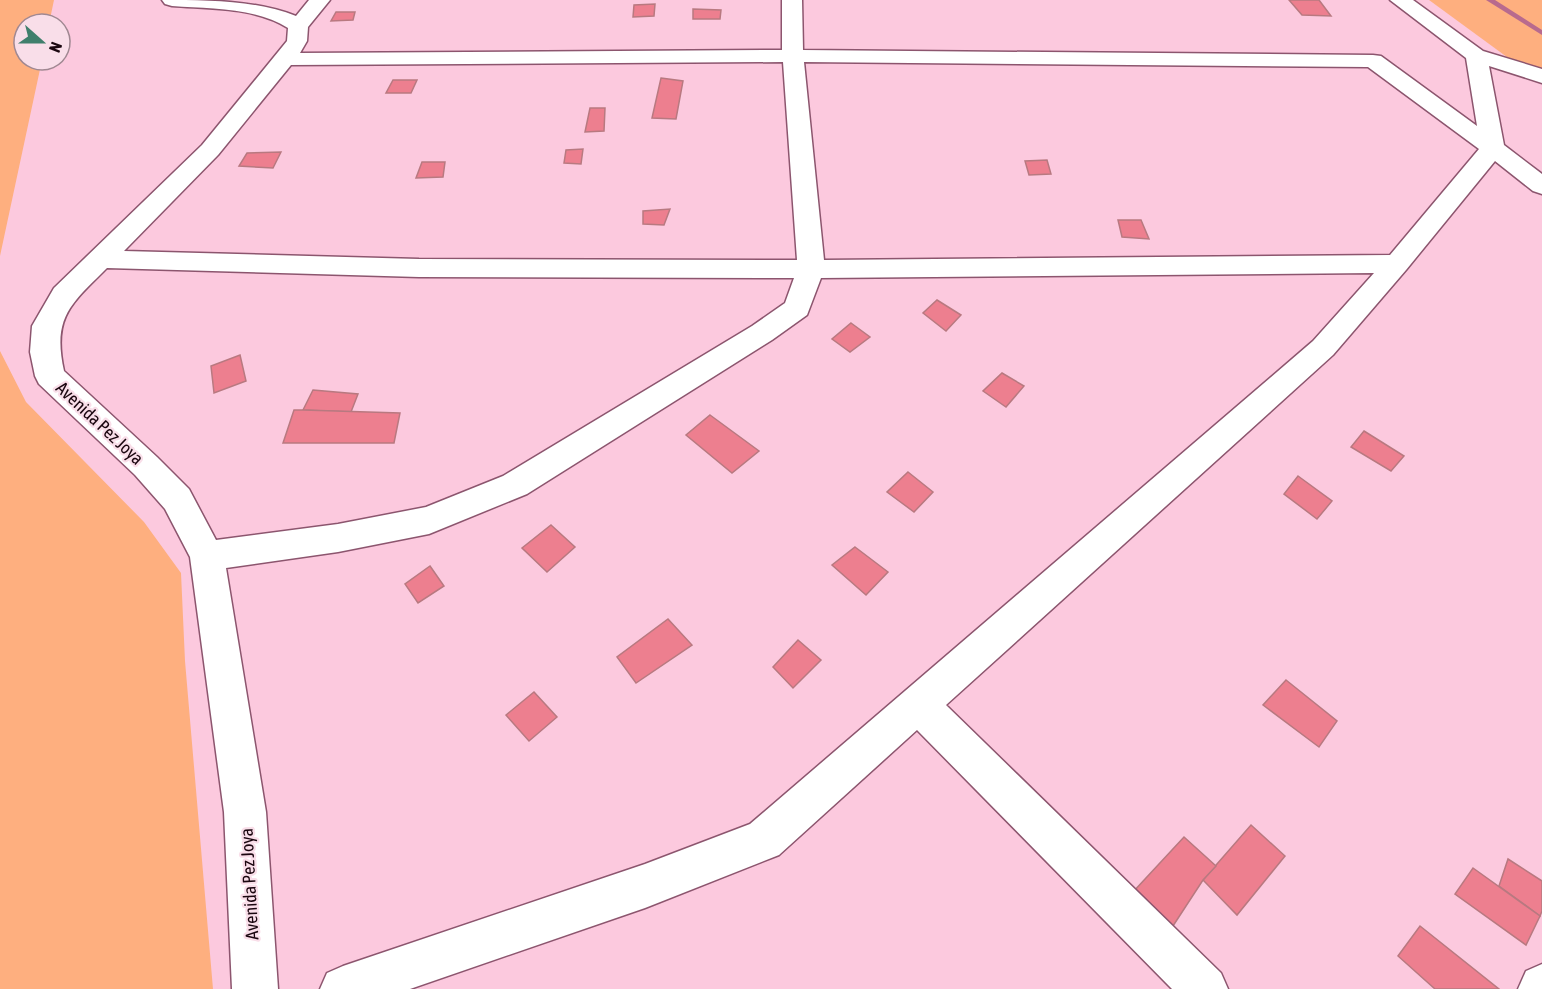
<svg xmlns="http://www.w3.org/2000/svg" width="1542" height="989" font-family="'Asap Condensed',sans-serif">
	<rect width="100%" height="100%" fill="#fcc9de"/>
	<g fill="#feaf7f">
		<path d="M0 0H54L49 24H24V60H42L0 256Z"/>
		<path d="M1429 0H1542V69L1511 60Z"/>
		<path d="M0 351 26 402 144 522 181 573 185 661 213 989H0Z"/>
	</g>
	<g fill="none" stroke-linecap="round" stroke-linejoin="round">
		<path fill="#b86a8e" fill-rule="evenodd" d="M1486 0H1495L1542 30V35Z"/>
	</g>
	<g fill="#ed7f8f" stroke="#b87980" stroke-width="1.5">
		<path d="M1289 0H1319L1331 16 1302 15Z"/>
		<path d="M655 4 654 16 633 17 634 5Z"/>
		<path d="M693 9 721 10 720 19H693Z"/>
		<path d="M336 12H355L353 20 331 21Z"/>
		<path d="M661 78 683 81 676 119 652 118Z"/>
		<path d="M393 80H417L411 93H386Z"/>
		<path d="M590 108H605L604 131 585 132Z"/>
		<path d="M583 149 581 164 564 163 566 150Z"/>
		<path d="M281 152 273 168 239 166 247 153Z"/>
		<path d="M1047 160 1051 174 1029 175 1025 161Z"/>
		<path d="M422 162H445L443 177 416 178Z"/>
		<path d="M670 209 664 225 643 224V211Z"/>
		<path d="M1118 220H1141L1149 239 1122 237Z"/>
		<path d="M937 300 961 315 946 331 923 313Z"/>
		<path d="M851 323 870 337 850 352 832 339Z"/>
		<path d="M240 355 246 381 214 393 211 366Z"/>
		<path d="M1002 373 1024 386 1006 407 983 391Z"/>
		<path d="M313 390 358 394 351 412 303 410Z"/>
		<path d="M294 410H303L400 413 394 443H283Z"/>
		<path d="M710 415 759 451 732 473 686 435Z"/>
		<path d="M1364 431 1404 456 1391 471 1351 447Z"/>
		<path d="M908 472 933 492 914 512 887 492Z"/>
		<path d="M1298 476 1332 501 1317 519 1284 494Z"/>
		<path d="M551 525 575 547 547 572 522 548Z"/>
		<path d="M855 547 888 572 866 595 832 565Z"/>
		<path d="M430 566 444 586 418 603 405 584Z"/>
		<path d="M668 619 692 645 636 683 617 657Z"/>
		<path d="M798 640 821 660 793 688 773 667Z"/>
		<path d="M1286 680 1337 721 1319 747 1263 705Z"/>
		<path d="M534 692 557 717 529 741 506 715Z"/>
		<path d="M1251 825 1285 856 1237 915 1203 880Z"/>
		<path d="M1184 837 1216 866 1203 880 1171 929 1133 892Z"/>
		<path d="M1508 859 1542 881V911L1540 916 1499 886Z"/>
		<path d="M1473 868 1540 916 1526 945 1455 894Z"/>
		<path d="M1420 926 1499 989H1435L1398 956Z"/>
	</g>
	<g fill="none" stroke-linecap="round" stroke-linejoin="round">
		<g stroke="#8c556e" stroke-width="3">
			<g id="minor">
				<path d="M162 0C206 0 256 0 296 16L309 0H330L308 27 307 41 300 53 782 50V0H802L803 50 1373 55 1381 56 1477 126 1466 58 1390 0H1413L1483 51 1542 69V83L1489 66 1504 145 1542 174V194L1533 191 1495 161 1406 270 1333 355 946 705 1221 973 1228 989H1172L917 730 779 855 645 908 410 989H320L327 973 343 966 645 864 750 824 1313 341 1374 273 821 278 807 315 772 340 527 494 429 534 338 552 226 568 266 812 278 989H232L224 812 190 557 165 509 135 475 39 384 35 376 30 352 32 326 54 288 202 145 287 41 288 28C255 7 210 9 172 6L165 4ZM783 62 797 260 419 259 124 251 218 155 291 65ZM804 62 1368 67 1479 149 1390 255 824 260ZM107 268 419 277 794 278 785 303 752 326 503 476 426 507 338 524 216 540 189 489 157 457 64 371C52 317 71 304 107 268Z"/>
				<path d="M1542 964V989H1518L1526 971Z"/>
			</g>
		</g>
		<use href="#minor" fill="#fff" fill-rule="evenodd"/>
	</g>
	<g text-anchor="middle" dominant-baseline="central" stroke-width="4.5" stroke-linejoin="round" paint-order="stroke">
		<g font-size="18" fill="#1a060f" stroke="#f9dee9">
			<text transform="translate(100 423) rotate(43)">Avenida Pez Joya</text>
			<text transform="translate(249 884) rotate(-93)">Avenida Pez Joya</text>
		</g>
	</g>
	<g transform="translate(42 42) rotate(111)"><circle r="28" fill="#f9dee9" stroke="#a08892" stroke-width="1.5"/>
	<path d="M0-4.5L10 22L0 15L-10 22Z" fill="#407f6c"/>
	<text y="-9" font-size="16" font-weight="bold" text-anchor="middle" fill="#1a060f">N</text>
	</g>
</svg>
